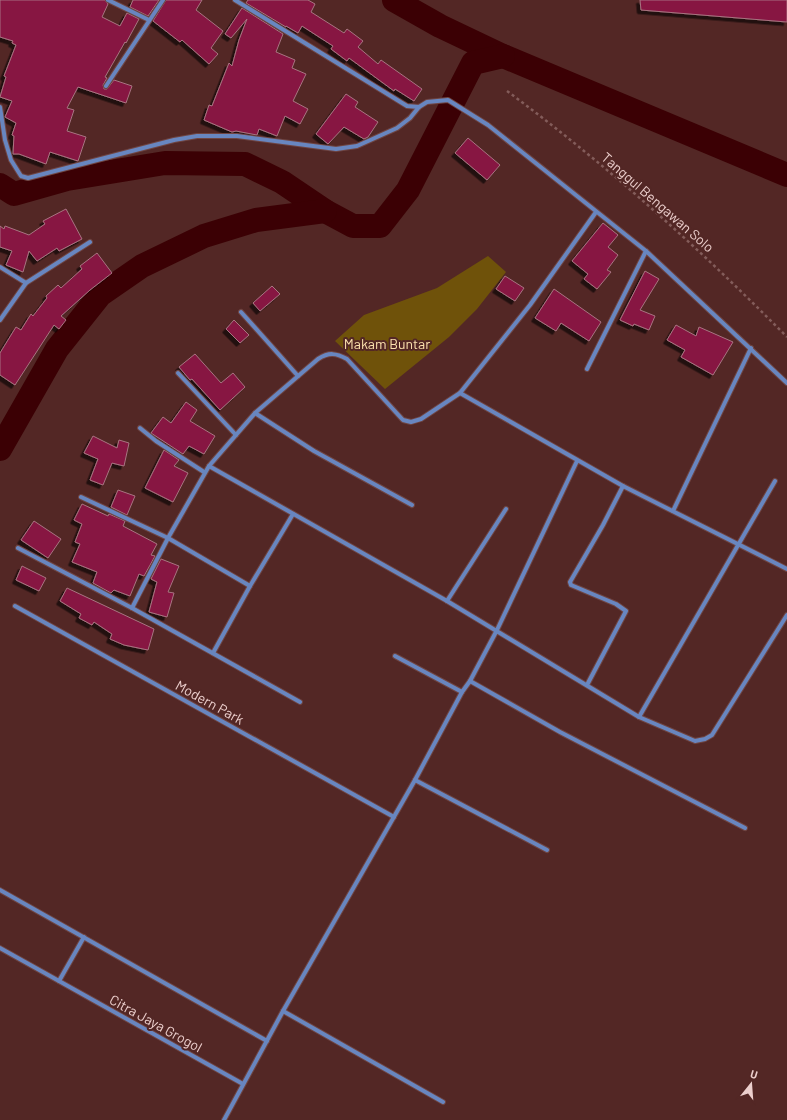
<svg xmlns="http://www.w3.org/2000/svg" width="787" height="1120" font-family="Barlow,sans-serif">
	<defs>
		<filter id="shadow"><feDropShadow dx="-3.5" dy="3.5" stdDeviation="0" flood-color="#0009"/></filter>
	</defs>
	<rect width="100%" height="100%" fill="#532725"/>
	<path fill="#6f520a" d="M488 256 506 272 477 309 449 337 385 389 335 341 364 315 437 288Z"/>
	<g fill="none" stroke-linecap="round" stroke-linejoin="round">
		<g stroke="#3b0004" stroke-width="24">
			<path d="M394 0 440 26 503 56 787 175"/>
			<path d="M0 185 14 194 67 179 165 163 245 164 282 182 325 211 353 226H380L408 190 473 63 503 56"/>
			<path d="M0 449 57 349 100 295 142 266 204 236 256 220 325 211"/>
		</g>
	</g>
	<g fill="#871242" stroke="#a87581" filter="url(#shadow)">
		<path d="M0 0H105L108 4 102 17 120 26 127 13 139 19 126 43 125 42 105 77 107 78 103 85 104 89H107L114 80 132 86 126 103 78 87 67 108 74 110 67 131 86 137 78 161 50 152 46 164 19 154H13L14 136 12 135 16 123 5 117 12 101 0 97 6 77 4 76 16 45 12 43 13 41 0 37Z"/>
		<path d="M133 0H159L148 16 130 7Z"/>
		<path d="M166 0H202L196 10 223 31 211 48 218 54 209 64 182 40 180 42 153 21Z"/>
		<path d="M248 0H308L315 4 311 12 344 33 347 29 363 41 358 47 378 64 381 60 422 89 414 101 395 89 394 91 349 58 347 61 331 49 333 46 302 26 298 33 286 26V27L246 3Z"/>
		<path d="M640 0H787V22L641 10Z"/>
		<path d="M242 8 283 34 276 52 295 60 292 68 306 74 293 101 308 109 300 124 285 116 277 136 259 129 257 135 236 131 232 132 204 120 209 105 212 106 229 63 232 66 239 40 247 19 231 38 225 34Z"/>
		<path d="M346 94 358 102 355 107 378 122 368 137 364 139 344 127 328 144 316 134Z"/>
		<path d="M468 138 500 165 487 180 455 153Z"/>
		<path d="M66 209 82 239 59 251 57 248 37 261 29 251 23 272 6 265 12 251 0 247V226L4 229 5 226 29 235 45 224 43 221Z"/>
		<path d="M603 223 618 235 608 247 618 255 607 270 611 272 597 289 584 279 588 274 572 261Z"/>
		<path d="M97 253 112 273 90 290 61 316 66 320 59 329 54 325 15 385 0 375V353L16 327 21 330 31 314 33 316 47 298 46 296 58 285 61 288 82 269 80 266Z"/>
		<path d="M645 271 659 279 640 310 655 316 649 330 634 324 633 326 620 320Z"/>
		<path d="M505 276 524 288 515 301 496 289Z"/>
		<path d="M272 286 280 294 260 311 253 303Z"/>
		<path d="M554 289 601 322 589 341 561 323 556 331 535 318Z"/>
		<path d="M234 320 249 335 240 343 226 329Z"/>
		<path d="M676 325 696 336 699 327 733 342 713 375 681 357 685 350 667 340Z"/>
		<path d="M195 354 221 383 233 373 245 387 220 410 192 379 190 380 179 367Z"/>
		<path d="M186 402 197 410 190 421 215 436 204 454 189 446 183 454 151 433 163 417 171 423Z"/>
		<path d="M93 436 117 448 119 440 129 443 124 466 112 463 103 485 90 480 98 459 84 453Z"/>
		<path d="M164 450 179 460 174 466 188 473 173 502 145 488Z"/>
		<path d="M118 490 135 496 127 515 111 507Z"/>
		<path d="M82 504 108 516 109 514 125 521 123 526 157 544 151 555 155 556 144 576 139 574 130 596 114 590 111 593 93 583 97 572 72 562 80 544 75 542 82 524 74 520Z"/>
		<path d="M34 521 61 539 48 558 21 540Z"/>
		<path d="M161 559 179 566 168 592 174 593 167 617 149 612 157 582 151 579Z"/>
		<path d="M22 566 46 578 39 591 16 580Z"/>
		<path d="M67 588 154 629 148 650 124 645 110 639 112 634 94 622 92 625 79 618 81 614 60 601Z"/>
	</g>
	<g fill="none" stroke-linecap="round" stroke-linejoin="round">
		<g stroke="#6f4543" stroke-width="6">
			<g id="minor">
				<path d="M108 0 149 20"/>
				<path d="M235 0 407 106 419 107 427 102 448 100 488 125 646 251 787 383"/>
				<path d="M106 86 163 0"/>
				<path d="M0 107 5 140 11 160 21 176 28 178 174 140 197 136H237L336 149 357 146 397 128 410 118 419 107"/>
				<path d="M0 267 26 283"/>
				<path d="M241 312 298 376"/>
				<path d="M0 320 26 283 90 242"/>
				<path d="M587 369 646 251"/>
				<path d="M178 373 236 435"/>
				<path d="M460 393 623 486 787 569"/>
				<path d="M255 413 314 451 412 505"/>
				<path d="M140 428 156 441 204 472"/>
				<path d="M209 466 447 601 639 717 695 741 705 739 712 735 787 615"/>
				<path d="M81 497 168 538 250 586"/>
				<path d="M673 511 751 348"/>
				<path d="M18 548 132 608 300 702"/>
				<path d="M447 601 506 509"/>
				<path d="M15 606 394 817"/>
				<path d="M132 608 168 538 209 466 255 413 318 359C329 352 336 353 347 359L403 420 411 422 421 419 460 393 530 305 596 212"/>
				<path d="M213 653 250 586 293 514"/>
				<path d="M395 656 462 692"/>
				<path d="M470 681 560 732 745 828"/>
				<path d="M587 685 626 611 616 604 571 585 570 582 603 525 623 486"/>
				<path d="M639 717 775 481"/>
				<path d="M415 780 547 850"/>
				<path d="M0 890 267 1041"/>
				<path d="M0 948 243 1084"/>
				<path d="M59 981 84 937"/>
				<path d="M283 1011 443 1102"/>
				<path d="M224 1120 283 1011 415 780 462 692 470 681 497 630 577 461"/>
			</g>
		</g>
		<path stroke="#835c5a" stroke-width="2.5" stroke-dasharray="3 3" stroke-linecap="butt" d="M507 91C607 165 700 249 787 337"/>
		<use href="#minor" stroke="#6886c0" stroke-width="4"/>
	</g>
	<g text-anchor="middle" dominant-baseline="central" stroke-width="4" stroke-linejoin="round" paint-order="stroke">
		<g font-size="14" fill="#eccfcd" stroke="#532725">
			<text transform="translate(658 202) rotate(41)">Tanggul Bengawan Solo</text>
			<text transform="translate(210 702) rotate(29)">Modern Park</text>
			<text transform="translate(156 1023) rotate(29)">Citra Jaya Grogol</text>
		</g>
		<g font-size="14" fill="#fce1ad" stroke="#532725">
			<text x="387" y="343">Makam Buntar</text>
		</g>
	</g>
	<g transform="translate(751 1084) rotate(17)" stroke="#532725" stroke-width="3" paint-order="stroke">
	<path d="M0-3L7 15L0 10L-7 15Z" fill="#eccfcd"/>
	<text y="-6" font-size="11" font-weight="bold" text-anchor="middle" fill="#eccfcd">U</text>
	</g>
</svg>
